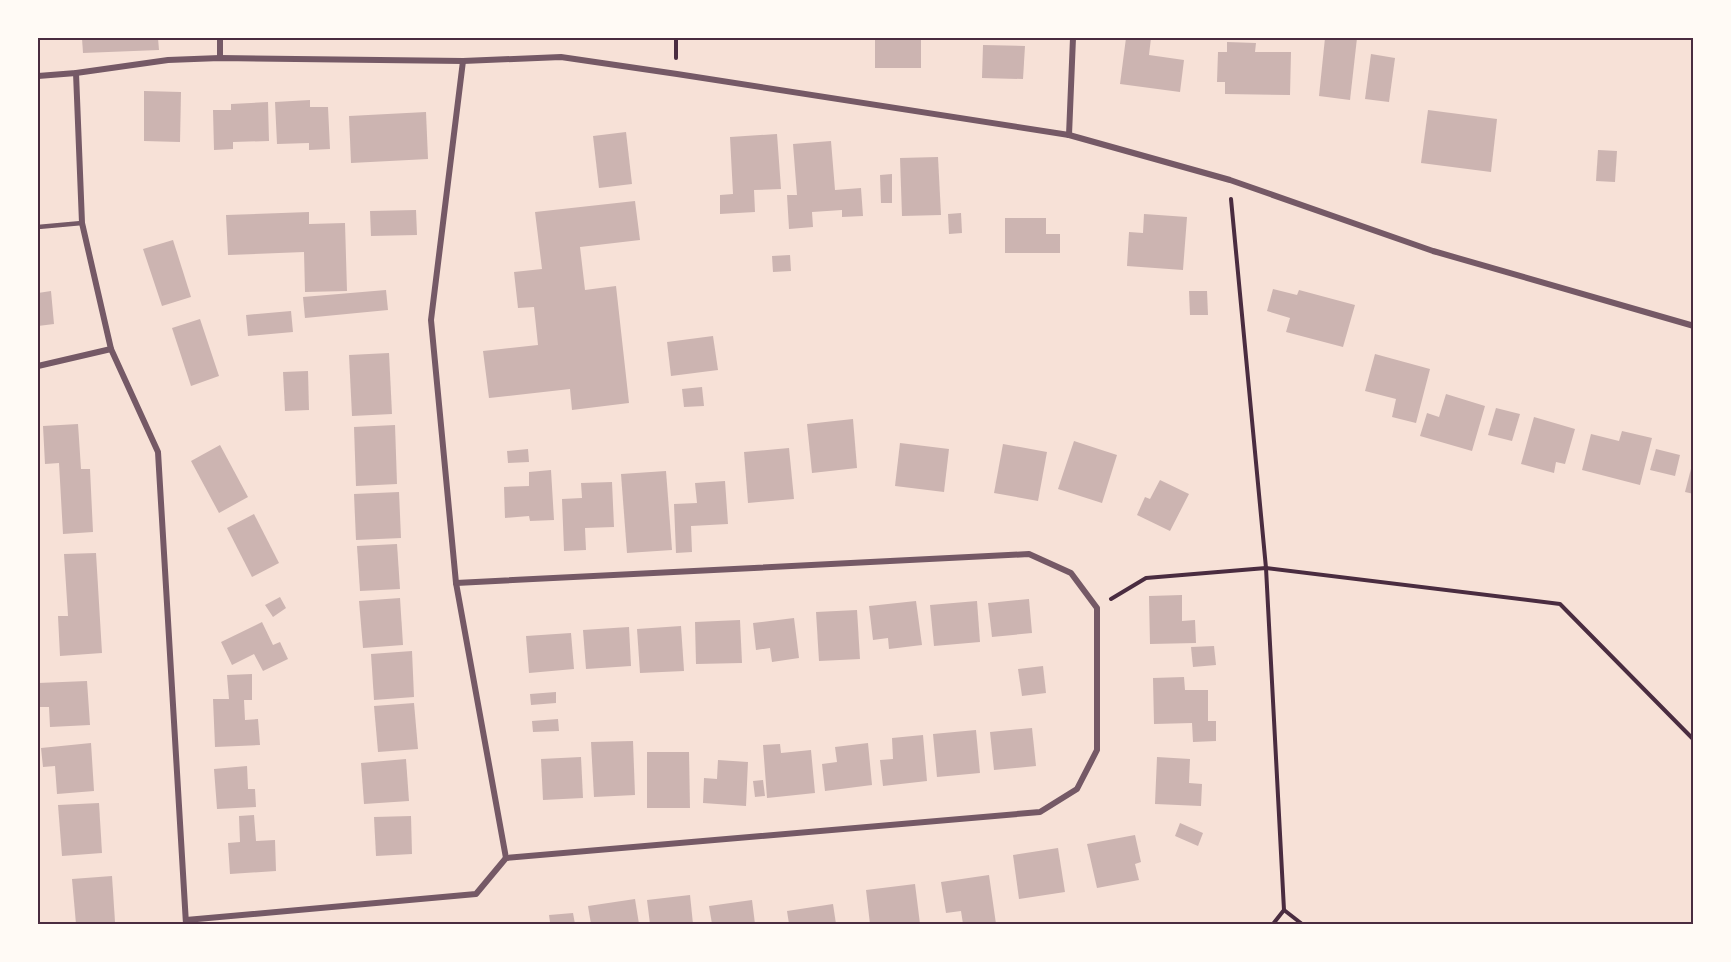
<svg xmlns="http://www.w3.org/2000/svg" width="1731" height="962" font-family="'Titillium Web',sans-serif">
	<rect width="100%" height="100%" fill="#f7e1d7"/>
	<g fill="#ccb4b1">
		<path d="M82 38H158L159 50 83 53Z"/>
		<rect x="875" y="38" width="46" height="30"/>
		<path d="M1126 38H1151L1149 55 1184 60 1180 92 1120 84Z"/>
		<path d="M1325 38H1357L1350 100 1319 96Z"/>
		<path d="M1227 42 1256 43 1255 52H1291L1290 95 1225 94V82H1217L1218 52H1227Z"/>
		<path d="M983 45 1025 46 1023 79 982 78Z"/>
		<path d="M1371 54 1395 58 1389 102 1365 99Z"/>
		<path d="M144 91 181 92 180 142 144 141Z"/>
		<path d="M310 100V107H328L330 149 309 150V143L277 144 275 102Z"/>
		<path d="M268 102 269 141 233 142V149L214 150 213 110H231V104Z"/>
		<path d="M1428 110 1497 119 1491 172 1421 163Z"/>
		<path d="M426 112 428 159 351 163 349 116Z"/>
		<path d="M626 132 632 184 599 188 593 136Z"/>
		<path d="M777 134 781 189 754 190 755 212 720 214V195L733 194 730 137Z"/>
		<path d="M831 141 835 190 861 188 863 216 842 217V210L812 212 813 227 789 229 787 195H797L793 144Z"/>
		<path d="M1598 150 1617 151 1615 182 1596 181Z"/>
		<path d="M938 157 941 215 902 216 900 158Z"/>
		<path d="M892 174V203H881L880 175Z"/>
		<path d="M635 201 640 240 580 247 585 290 616 286 629 403 572 410 570 389 489 398 483 351 538 345 534 307 518 308 514 272 542 269 535 212Z"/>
		<path d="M416 210 417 235 371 236 370 211Z"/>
		<path d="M309 212V224L345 223 347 291 305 292 304 252 228 255 226 215Z"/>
		<path d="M961 213 962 233 949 234 948 214Z"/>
		<path d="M1144 214 1187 217 1183 270 1127 266 1129 232 1143 233Z"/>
		<path d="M1005 218H1046V234H1060V253H1005Z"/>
		<path d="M173 240 191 297 162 306 143 249Z"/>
		<path d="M790 255 791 271 773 272 772 256Z"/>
		<path d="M1273 289 1297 295 1299 290 1355 305 1343 347 1286 332 1290 318 1267 311Z"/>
		<path d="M386 290 388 310 305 318 303 297Z"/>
		<path d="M51 291 54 324 38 326V293Z"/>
		<path d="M1189 291H1207L1208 315H1190Z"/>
		<path d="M291 311 293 332 248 336 246 315Z"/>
		<path d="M200 319 219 376 191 386 172 328Z"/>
		<path d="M713 336 718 370 671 376 667 342Z"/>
		<path d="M389 353 392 414 352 416 349 355Z"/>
		<path d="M1375 354 1430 369 1416 423 1392 417 1396 399 1365 391Z"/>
		<path d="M308 371 309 410 285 411 283 372Z"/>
		<path d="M702 387 704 406 684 407 682 389Z"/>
		<path d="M1446 394 1485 406 1472 451 1420 436 1427 413 1439 417Z"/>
		<path d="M1496 408 1520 414 1512 441 1488 435Z"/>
		<path d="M1534 417 1575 429 1565 464 1556 462 1554 473 1521 464Z"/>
		<path d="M853 419 857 468 812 473 807 424Z"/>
		<path d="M78 424 81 469H90L93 532 63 534 59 463 45 464 43 426Z"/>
		<path d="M395 425 397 484 356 486 354 427Z"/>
		<path d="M1622 431 1652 438 1640 485 1582 470 1591 434 1619 441Z"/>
		<path d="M1074 441 1117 455 1102 503 1058 489Z"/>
		<path d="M900 443 949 449 944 492 895 486Z"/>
		<path d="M1003 444 1047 452 1038 501 994 493Z"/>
		<path d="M220 445 248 497 219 513 191 461Z"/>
		<path d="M789 448 794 499 748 503 744 452Z"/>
		<path d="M528 449 529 462 508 463 507 451Z"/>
		<path d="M1656 449 1680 455 1675 476 1650 470Z"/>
		<path d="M1693 461H1694V494L1685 492Z"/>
		<path d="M551 470 554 520 530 521 529 516 505 518 504 487 529 486V472Z"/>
		<path d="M666 471 672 550 627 553 621 474Z"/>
		<path d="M1160 480 1189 494 1170 531 1137 515 1145 497 1150 499Z"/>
		<path d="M725 481 728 524 691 526 692 552 676 553 674 504 697 503 695 483Z"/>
		<path d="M612 482 614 527 585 528 586 550 564 551 562 499 582 498 581 483Z"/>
		<path d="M399 492 401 538 356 540 354 494Z"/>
		<path d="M254 514 279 563 252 577 227 528Z"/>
		<path d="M397 544 400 589 360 591 357 546Z"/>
		<path d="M96 553 102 653 60 656 58 616H68L64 554Z"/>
		<path d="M1182 595V621L1195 620 1196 643 1150 644 1149 596Z"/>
		<path d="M280 597 286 608 273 617 265 605Z"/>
		<path d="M400 598 403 645 363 648 359 601Z"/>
		<path d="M1029 599 1032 633 992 637 988 603Z"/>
		<path d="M916 601 922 645 889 649 888 638 873 640 869 606Z"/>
		<path d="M977 601 980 642 934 646 930 605Z"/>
		<path d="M857 610 860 659 819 661 816 612Z"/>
		<path d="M794 618 799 658 772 662 770 648 756 650 753 623Z"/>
		<path d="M740 620 742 663 696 664 695 622Z"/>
		<path d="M262 622 273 645 280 642 288 659 263 671 254 654 232 665 221 642Z"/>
		<path d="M681 626 684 671 640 673 637 629Z"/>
		<path d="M629 627 631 666 586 669 583 630Z"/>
		<path d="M571 633 574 669 529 673 526 636Z"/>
		<path d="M1214 646 1216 665 1193 667 1191 647Z"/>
		<path d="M412 651 414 697 374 700 371 654Z"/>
		<path d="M1043 666 1046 693 1022 696 1018 669Z"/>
		<path d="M252 674V700H244L245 720 258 719 260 745 215 747 213 699H229L227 675Z"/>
		<path d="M1184 677 1185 690H1208V721H1216V741L1193 742 1192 723 1154 724 1153 678Z"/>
		<path d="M87 681 90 725 50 727 49 707H38V683Z"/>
		<path d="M556 692V703L531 705 530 694Z"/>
		<path d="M414 703 418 749 378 752 374 706Z"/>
		<path d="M558 719 559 731 533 732 532 721Z"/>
		<path d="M1032 728 1036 766 994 770 990 732Z"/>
		<path d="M976 730 980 773 937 777 933 734Z"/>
		<path d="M923 735 927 781 883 786 880 760 893 759 892 738Z"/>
		<path d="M633 741 635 795 594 797 591 742Z"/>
		<path d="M91 743 94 791 57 794 55 766 43 767 41 748Z"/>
		<path d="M868 743 872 785 825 791 822 764 837 762 835 747Z"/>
		<path d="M780 744 781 753 811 750 815 793 767 798 763 745Z"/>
		<path d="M647 752H689L690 808H647Z"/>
		<path d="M581 757 583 798 543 800 541 759Z"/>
		<path d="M1157 757 1190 759 1189 783 1202 784 1201 806 1155 804Z"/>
		<path d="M406 759 409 801 364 804 361 763Z"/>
		<path d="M718 760 748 762 746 806 703 803 704 778 717 779Z"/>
		<path d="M247 766 248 789H255L256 807 217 809 214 769Z"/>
		<path d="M763 780 765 796 755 797 753 781Z"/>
		<path d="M99 803 102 853 62 856 58 805Z"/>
		<path d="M254 815 256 841 275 840 276 871 230 874 228 843 240 842 239 816Z"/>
		<path d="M411 816 412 854 376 856 374 817Z"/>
		<path d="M1180 823 1203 833 1198 846 1175 836Z"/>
		<path d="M1135 835 1141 862 1135 864 1139 880 1097 888 1087 844Z"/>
		<path d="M1058 848 1065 892 1019 899 1013 855Z"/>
		<path d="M989 875 996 924H963L961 911 946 913 941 882Z"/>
		<path d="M112 876 115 922 76 924 72 879Z"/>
		<path d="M915 884 920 924H899V922L870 924 866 890Z"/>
		<path d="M690 895 693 924H650L647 900Z"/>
		<path d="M635 899 639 924H591L588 906Z"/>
		<path d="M752 900 755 924H712L709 906Z"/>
		<path d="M833 904 836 924H789L787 911Z"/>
		<path d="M573 913 575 924H540V923L550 922 549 915Z"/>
	</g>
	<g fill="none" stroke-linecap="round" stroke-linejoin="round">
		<g stroke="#4a2c40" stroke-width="4">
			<path d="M676 38V58"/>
			<path d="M1231 199 1266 568 1560 604 1694 740"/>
			<path d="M1111 599 1146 578 1266 568 1284 910 1273 924"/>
			<path d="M1284 910 1302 924"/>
		</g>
		<path stroke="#755966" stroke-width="4.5" d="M38 227 82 223"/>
		<g stroke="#755966" stroke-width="6">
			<path d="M220 38V58"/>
			<path d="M463 61 431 320 456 583 506 858"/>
			<path d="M76 73 82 223 111 349 158 452 186 924"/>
			<path d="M38 76 76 73 168 60 220 58 463 61 561 57 677 74 1069 135 1230 180 1433 251 1694 326"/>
			<path d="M1069 135 1073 38"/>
			<path d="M38 366 111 349"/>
			<path d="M186 920 476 894 506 858 1040 812 1077 789 1097 750V608L1071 573 1029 554 456 583"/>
		</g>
	</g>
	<rect width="1731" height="962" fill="none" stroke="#fffaf5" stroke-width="78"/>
	<rect x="39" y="39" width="1653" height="884" fill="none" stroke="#4a2c40" stroke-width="2"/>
</svg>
